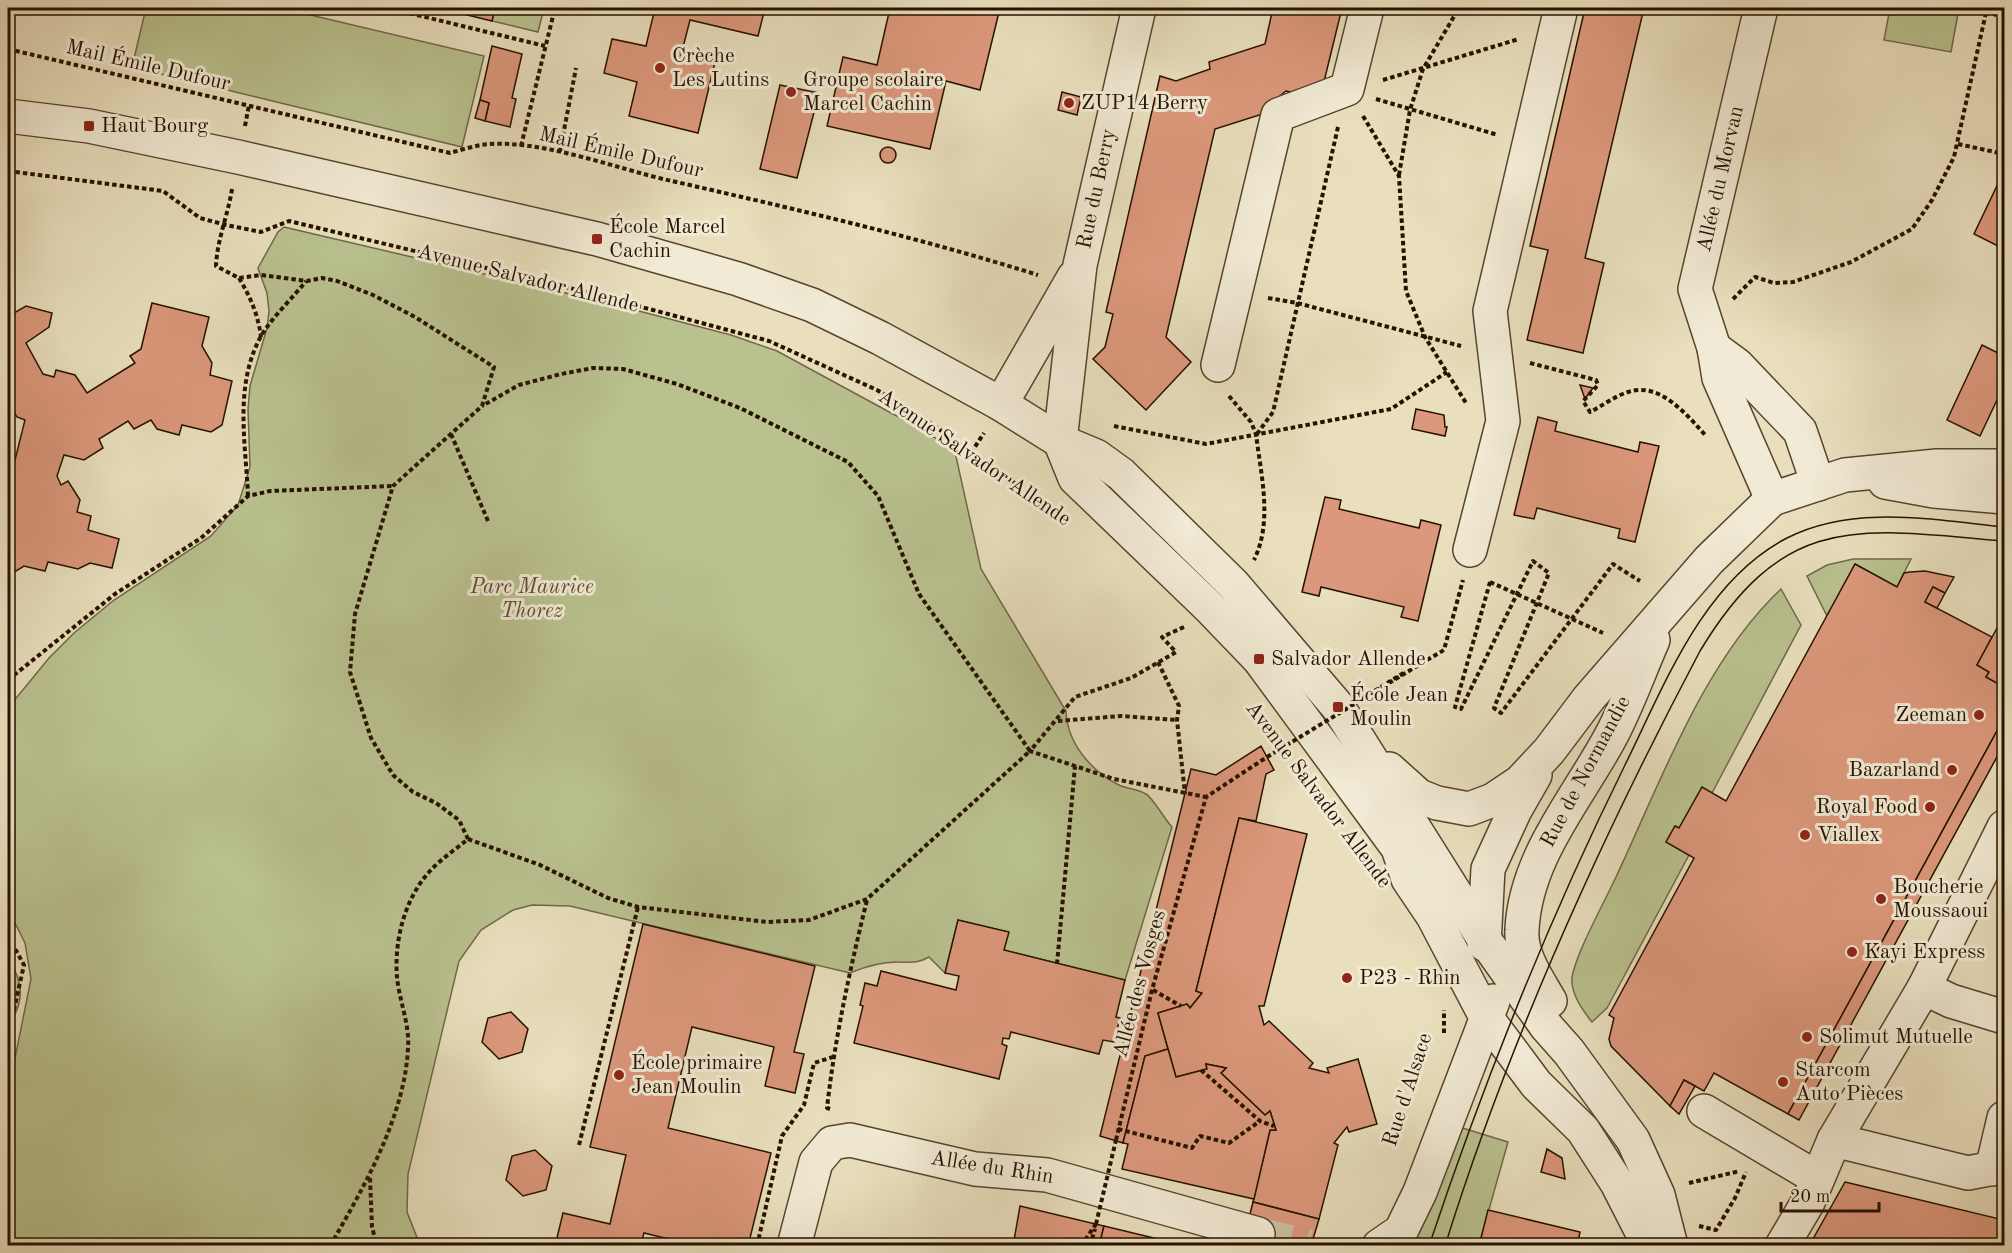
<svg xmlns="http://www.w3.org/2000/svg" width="2012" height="1253" font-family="'Old Standard TT',serif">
	<rect width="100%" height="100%" fill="#e9dfbd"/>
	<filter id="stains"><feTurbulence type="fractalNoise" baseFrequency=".00333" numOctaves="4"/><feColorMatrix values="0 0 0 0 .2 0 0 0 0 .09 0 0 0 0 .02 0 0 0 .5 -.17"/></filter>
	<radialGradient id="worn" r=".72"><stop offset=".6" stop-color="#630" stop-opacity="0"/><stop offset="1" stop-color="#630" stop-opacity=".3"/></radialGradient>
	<g fill="#b9c18f" stroke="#706948" stroke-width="1.5">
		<path d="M146 8H281L484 56 462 147 132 67Z"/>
		<path d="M495 8H544L538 32 492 21Z"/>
		<path d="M1890 8H1959L1951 52 1884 40Z"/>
		<path d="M284 227 608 303 731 335 777 351 928 433 955 452 981 569 1066 711C1067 743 1091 771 1119 785 1127 789 1138 789 1146 794 1153 798 1165 820 1172 827L1125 980 1004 950 1008 932 958 920 945 973 929 957C917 964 911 962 897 962 881 962 864 967 850 973L570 906 532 905 513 910 481 930 459 961 408 1174 407 1212 420 1245H8V1071L12 1073 31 979 25 943 8 909V708L49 658 74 633 114 600 211 536 238 505 250 467 248 409 250 386 267 328 269 311 267 293 258 268 278 232Z"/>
		<path d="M1853 559H1911L1897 587 1855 564 1827 616 1807 576 1827 565Z"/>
		<path d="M1781 589 1801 625 1712 793 1702 787 1679 828 1675 826 1666 842 1689 855 1607 1008 1592 1022C1583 1011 1570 993 1572 977 1577 951 1604 903 1616 877 1661 781 1704 661 1781 589Z"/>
		<path d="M8 958C24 983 25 1001 8 1027Z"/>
		<path d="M1456 1126 1508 1142 1479 1245 1409 1246Z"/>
	</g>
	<g fill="#dc987c" stroke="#261100" stroke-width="1.5">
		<path d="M439 8H495L492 21Z"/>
		<path d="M655 8H765L758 36 690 20 681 55 715 62 698 133 629 116 637 82 604 73 612 39 646 46Z"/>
		<path d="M890 8H1000L980 90 946 81 930 149 827 126 843 57 877 65Z"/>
		<path d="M1273 8H1342L1320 98 1286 91 1271 103 1272 111 1215 129 1166 337 1191 362 1146 410 1093 359 1105 347 1113 314 1106 312 1160 76 1176 81 1210 69 1209 62 1265 44Z"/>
		<path d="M1585 8H1644L1585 258 1604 263 1583 353 1527 340 1548 250 1530 246Z"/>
		<path d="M492 46 522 54 512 98 516 99 510 127 485 121 489 103 480 100Z"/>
		<path d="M780 85 819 93 797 178 760 169Z"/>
		<path d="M1062 92 1081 97 1077 115 1058 110Z"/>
		<path d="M480 100 489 103 485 121 475 118Z"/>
		<circle cx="888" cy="155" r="8"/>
		<path d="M2004 171V249L1974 234Z"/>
		<path d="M152 303 209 317 202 346 212 363 210 375 232 381 222 425 211 432 182 425 179 435 157 429 151 420 134 429 128 421 99 439 103 448 84 460 64 455 57 476 61 485 68 481 80 500 77 512 91 516 88 530 119 539 112 568 90 563 78 569 48 562 45 571 24 566 8 576V499L10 497 8 488 25 420 17 417 8 401V313L9 316 26 306 52 313 49 327 26 343 43 374 54 377 56 370 75 375 87 393 135 363 130 356 141 349Z"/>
		<path d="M1982 345 2004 356V385L1980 436 1947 420Z"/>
		<path d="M1580 385 1593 388 1585 399Z"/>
		<path d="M1416 409 1444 415 1445 427H1447L1445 436 1412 429Z"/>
		<path d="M1538 417 1557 422 1555 431 1638 452 1640 442 1659 446 1635 542 1618 538 1620 529 1537 508 1534 519 1514 515Z"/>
		<path d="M1325 497 1341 500 1339 509 1419 528 1421 520 1441 525 1418 621 1401 617 1404 607 1321 587 1319 596 1302 592Z"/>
		<path d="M1855 564 1897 587 1904 573 1910 572 1925 571 1954 577 1945 593 1933 587 1925 602 1992 637 1977 665 1989 672 1986 677 2004 687V718L1788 1114 1714 1073 1704 1091 1684 1080 1670 1106 1611 1046 1609 1039 1614 1018 1609 1015 1694 858 1666 842 1675 826 1679 828 1702 787 1726 801Z"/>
		<path d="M1933 587 1945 593 1937 608 1925 602Z"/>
		<path d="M1997 628 2004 633V687L1986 677 1989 672 1977 665Z"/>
		<path d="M2004 718V744L1799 1120 1788 1114Z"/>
		<path d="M1261 746 1274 770 1266 774 1256 821 1239 818 1196 991 1202 993 1190 1008 1187 1004 1158 1013 1168 1049 1145 1056 1123 1143 1100 1136 1191 769 1216 775Z"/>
		<path d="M1239 818 1307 834 1264 1006H1259L1264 1025 1269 1021 1313 1063 1309 1068 1329 1073 1327 1068 1358 1059 1377 1124 1349 1132 1347 1127 1334 1143 1338 1145 1319 1219 1253 1202 1270 1130H1276L1270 1111 1265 1115 1221 1073 1226 1068 1206 1064 1207 1069 1176 1077 1158 1013 1187 1004 1190 1008 1202 993 1196 991Z"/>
		<path d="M958 920 1009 932 1004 950 1125 980 1116 1017 1120 1018 1114 1042 1103 1040 1099 1054 1011 1032 1009 1039 1003 1038 1002 1044 1007 1046 999 1079 854 1043 863 1006 860 1005 865 983 877 986 881 971 956 990 959 976 945 973Z"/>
		<path d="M643 924 815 966 794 1052 804 1054 795 1093 765 1086 774 1047 692 1027 668 1128 771 1153 748 1246H697L644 1233 640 1246H555L563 1213 610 1224 626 1155 590 1147Z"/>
		<path d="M511 1012 528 1029 522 1052 499 1059 482 1042 488 1018Z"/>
		<path d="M1168 1049 1176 1077 1207 1069 1206 1064 1226 1068 1221 1073 1265 1115 1270 1111 1276 1130H1270L1254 1199 1122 1169 1128 1144 1123 1143 1145 1056Z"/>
		<path d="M1684 1080 1695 1086 1679 1114 1670 1106Z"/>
		<path d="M1547 1149 1562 1158 1565 1179 1541 1172Z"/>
		<path d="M535 1150 552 1166 546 1190 523 1196 506 1180 512 1156Z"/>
		<path d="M1845 1182 2004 1220V1246H1809Z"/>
		<path d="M1253 1202 1319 1219 1311 1246H1255L1246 1230Z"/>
		<path d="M1020 1206 1104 1226 1099 1246H1013Z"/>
		<path d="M1488 1210 1580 1232 1577 1246H1479Z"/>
		<path d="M1104 1226 1187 1246H1099Z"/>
	</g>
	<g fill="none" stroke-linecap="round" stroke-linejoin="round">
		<path stroke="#ccc0a1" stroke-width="33" stroke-dasharray="33 16" stroke-linecap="butt" d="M1258 1234 1309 1246"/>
		<g stroke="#57442f" stroke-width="36">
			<g id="minor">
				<path d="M1139 8 1080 265 1060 441 1075 478 1209 607 1259 659 1398 848 1408 879 1433 916 1486 1017 1536 1084 1583 1130 1617 1183 1641 1230 1646 1246"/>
				<path d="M1761 8 1695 289 1714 348 1719 378 1772 499"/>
				<path d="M8 116 89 126 238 157 597 239 738 279 812 305 880 338 1001 404 1060 441 1096 456 1121 474 1233 584 1338 707 1484 939 1546 1026 1569 1052 1633 1140 1658 1195 1671 1246"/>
				<path d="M1714 348 1737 365 1800 431 1818 484"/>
				<path d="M1218 365 1278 115 1347 89 1367 8"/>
				<path d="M1001 404 1074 277"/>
				<path d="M1885 482 1934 491 2004 497"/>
				<path d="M1470 550 1503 421 1490 311 1561 8"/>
				<path d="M1389 769 1419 796 1437 803 1469 809 1493 800 1520 782 1549 751 1589 698 1709 560 1772 499 1845 475 1937 466H2004"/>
				<path d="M1484 944 1488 869 1515 810 1535 775"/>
				<path d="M1924 988 1951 1001 2004 1017"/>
				<path d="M1550 1001C1538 980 1520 955 1522 930 1525 857 1578 798 1611 736 1627 706 1639 672 1653 640"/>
				<path d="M1704 1111 1817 1178"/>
				<path d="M1834 1140 1968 1173 2004 1166"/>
				<path d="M1992 1169 2004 1118"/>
				<path d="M794 1246 816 1162 832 1143 850 1140 975 1169 1047 1175 1258 1234"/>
				<path d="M1379 1246 1401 1231 1420 1192 1493 1001"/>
				<path d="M1782 1246 1808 1202 1834 1140 1924 988 2004 827"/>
			</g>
		</g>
		<g stroke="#261100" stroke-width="4" stroke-dasharray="4.5 3" stroke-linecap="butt">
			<path d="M388 8 545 46"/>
			<path d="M1987 8 2004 22"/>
			<path d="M8 49 450 153C460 150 471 147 481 145 537 137 616 169 672 181 795 209 917 237 1038 275"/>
			<path d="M1383 80 1519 39"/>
			<path d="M1376 99 1498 135"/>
			<path d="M1363 116 1399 176 1406 291 1425 337 1466 403"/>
			<path d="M245 126 249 105"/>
			<path d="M1958 144 2004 154"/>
			<path d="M521 146 555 8"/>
			<path d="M560 151 576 68"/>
			<path d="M8 171 163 191 200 218 226 225 261 232 289 221 578 290 769 341 877 390 922 417 1069 522"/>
			<path d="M1399 175 1410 110 1423 69 1459 8"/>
			<path d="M232 189C228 215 217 240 216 266L239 278 261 275 307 281 322 278 337 281 373 295 415 317 494 367 482 406 393 486 355 614 350 672 371 738 393 775 413 792 436 803 459 820 468 839C456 849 441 859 430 871 405 898 394 940 397 977 399 1000 410 1025 408 1048 405 1116 363 1189 330 1246"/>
			<path d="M239 278C251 298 258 315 261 337"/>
			<path d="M1268 298 1297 303 1461 346"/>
			<path d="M1733 299 1755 277 1774 283 1793 282 1851 262 1912 229 1932 200 1954 157 1987 8"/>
			<path d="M1530 363 1596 380 1598 385 1583 401 1590 412C1602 406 1615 396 1628 392 1660 381 1688 416 1706 436"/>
			<path d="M1229 396 1251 422 1256 434C1261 476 1273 521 1254 560"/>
			<path d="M1114 426 1206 444 1391 409 1447 372"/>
			<path d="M451 434 488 521"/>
			<path d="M1257 434 1273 412 1338 127"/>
			<path d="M971 453 984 433"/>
			<path d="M248 496C246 445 234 387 260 338 271 318 292 299 306 281"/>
			<path d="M1490 582 1455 707 1461 709 1533 561 1549 573 1494 708 1501 713 1613 564 1640 581"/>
			<path d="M1490 582 1603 633"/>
			<path d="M1184 627 1162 637 1176 652 1131 678 1075 697 1030 751 1114 779 1206 797"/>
			<path d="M1427 660 1444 650 1463 580"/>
			<path d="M1158 662 1179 706 1177 720 1185 794"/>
			<path d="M8 680 115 594 201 538 248 496 270 491 393 486"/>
			<path d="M1368 695 1405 672"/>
			<path d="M1058 721 1121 716 1177 720"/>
			<path d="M468 839 540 865 608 898 638 907 767 922 809 920 867 899 1030 751 919 594 878 496 848 462 740 408 677 384 623 369 593 368 561 374 519 385 482 406"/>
			<path d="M8 936 24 965 8 1036"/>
			<path d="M1057 964 1075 766"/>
			<path d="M1153 990 1181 1006"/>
			<path d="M1117 1030 1126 1033"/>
			<path d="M1444 1033V1010"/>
			<path d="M1201 1070 1260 1121 1274 1126"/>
			<path d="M830 1109 827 1108C835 1037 850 969 867 900"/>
			<path d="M1118 1129 1192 1148 1200 1136 1229 1143 1260 1121"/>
			<path d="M1116 1140 1152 990 1206 797 1267 757"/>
			<path d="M579 1145 638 907"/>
			<path d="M370 1178 372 1227 377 1246"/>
			<path d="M1689 1183 1740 1171"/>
			<path d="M1699 1226 1716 1230 1735 1198 1746 1172"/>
			<path d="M757 1246 782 1136 804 1105 814 1063 833 1057"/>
			<path d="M1081 1246 1096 1224"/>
			<path d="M1090 1246 1095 1229"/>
		</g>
		<use href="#minor" stroke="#f1ead4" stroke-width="33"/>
		<g stroke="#261100" stroke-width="1.5">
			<path d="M1429 1246C1484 1081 1548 921 1625 765 1664 686 1703 581 1787 538 1853 504 1934 520 2004 527"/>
			<path d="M1445 1246C1509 1040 1599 842 1700 651 1785 510 1860 529 2004 541"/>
		</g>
		<g stroke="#261100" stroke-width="4" stroke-dasharray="4.5 3" stroke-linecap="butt">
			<path d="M1267 757 1427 660"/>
			<path d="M1096 1224 1116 1140"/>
		</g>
	</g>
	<g fill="#8f2418" stroke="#f1ead4" stroke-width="2">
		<circle cx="660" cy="68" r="6"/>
		<circle cx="791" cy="92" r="6"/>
		<circle cx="1069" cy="103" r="6"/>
		<rect x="83" y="120" width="12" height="12" rx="3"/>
		<rect x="591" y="233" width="12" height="12" rx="3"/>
		<rect x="1253" y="653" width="12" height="12" rx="3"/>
		<rect x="1332" y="701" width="12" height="12" rx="3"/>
		<circle cx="1979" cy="715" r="6"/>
		<circle cx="1952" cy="770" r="6"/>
		<circle cx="1930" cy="807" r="6"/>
		<circle cx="1805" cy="835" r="6"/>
		<circle cx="1881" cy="899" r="6"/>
		<circle cx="1852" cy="952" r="6"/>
		<circle cx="1347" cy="978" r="6"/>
		<circle cx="1807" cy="1037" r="6"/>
		<circle cx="619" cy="1075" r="6"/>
		<circle cx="1783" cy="1082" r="6"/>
	</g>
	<g text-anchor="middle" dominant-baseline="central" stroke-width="6" stroke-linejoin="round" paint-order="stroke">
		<g font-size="21" fill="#261100" stroke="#f1ead4" text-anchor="start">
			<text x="672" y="56">Crèche<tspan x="672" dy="24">Les Lutins</tspan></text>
			<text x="803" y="80">Groupe scolaire<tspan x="803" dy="24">Marcel Cachin</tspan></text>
			<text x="1081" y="103">ZUP14 Berry</text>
			<text x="101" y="126">Haut Bourg</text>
			<text x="609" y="227">École Marcel<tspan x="609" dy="24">Cachin</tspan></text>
			<text x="1271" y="659">Salvador Allende</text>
			<text x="1350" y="695">École Jean<tspan x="1350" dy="24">Moulin</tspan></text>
			<text x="1967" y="715" text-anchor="end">Zeeman</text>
			<text x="1940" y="770" text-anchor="end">Bazarland</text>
			<text x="1918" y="807" text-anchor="end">Royal Food</text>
			<text x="1817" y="835">Viallex</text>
			<text x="1893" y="887">Boucherie<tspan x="1893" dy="24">Moussaoui</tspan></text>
			<text x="1864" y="952">Kayi Express</text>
			<text x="1359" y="978">P23 - Rhin</text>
			<text x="1819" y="1037">Solimut Mutuelle</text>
			<text x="631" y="1063">École primaire<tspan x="631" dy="24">Jean Moulin</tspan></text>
			<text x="1795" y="1070">Starcom<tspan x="1795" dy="24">Auto Pièces</tspan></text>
		</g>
		<g font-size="21" fill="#261100" stroke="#f1ead4">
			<text transform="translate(148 66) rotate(13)">Mail Émile Dufour</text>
			<text transform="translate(621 153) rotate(13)">Mail Émile Dufour</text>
			<text transform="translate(1721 179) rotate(-77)">Allée du Morvan</text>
			<text transform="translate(1097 189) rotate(-78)">Rue du Berry</text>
			<text transform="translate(528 279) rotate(14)">Avenue Salvador Allende</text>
			<text transform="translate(974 458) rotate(34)">Avenue Salvador Allende</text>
			<text transform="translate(1586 772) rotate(-62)">Rue de Normandie</text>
			<text transform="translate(1318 795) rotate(53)">Avenue Salvador Allende</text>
			<text transform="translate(1140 984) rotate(-75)">Allée des Vosges</text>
			<text transform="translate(1408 1090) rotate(-72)">Rue d'Alsace</text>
			<text transform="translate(992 1168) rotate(9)">Allée du Rhin</text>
		</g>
		<g font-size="21" font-style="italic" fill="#594f32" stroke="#f1ead4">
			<text x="532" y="587">Parc Maurice<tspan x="532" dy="24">Thorez</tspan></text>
		</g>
	</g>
	<rect width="2012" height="1253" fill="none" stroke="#e9dfbd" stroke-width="30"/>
	<rect x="9" y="9" width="1994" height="1235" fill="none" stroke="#261100" stroke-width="3"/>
	<rect x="15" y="15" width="1982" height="1223" fill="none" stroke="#261100" stroke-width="1.5"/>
	<path d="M1781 1202v9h98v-9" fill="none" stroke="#261100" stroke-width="3"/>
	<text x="1790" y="1202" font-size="18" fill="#261100" stroke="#f1ead4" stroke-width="4.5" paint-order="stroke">20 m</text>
	<rect width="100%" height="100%" filter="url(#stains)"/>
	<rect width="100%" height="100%" fill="url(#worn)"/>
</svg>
